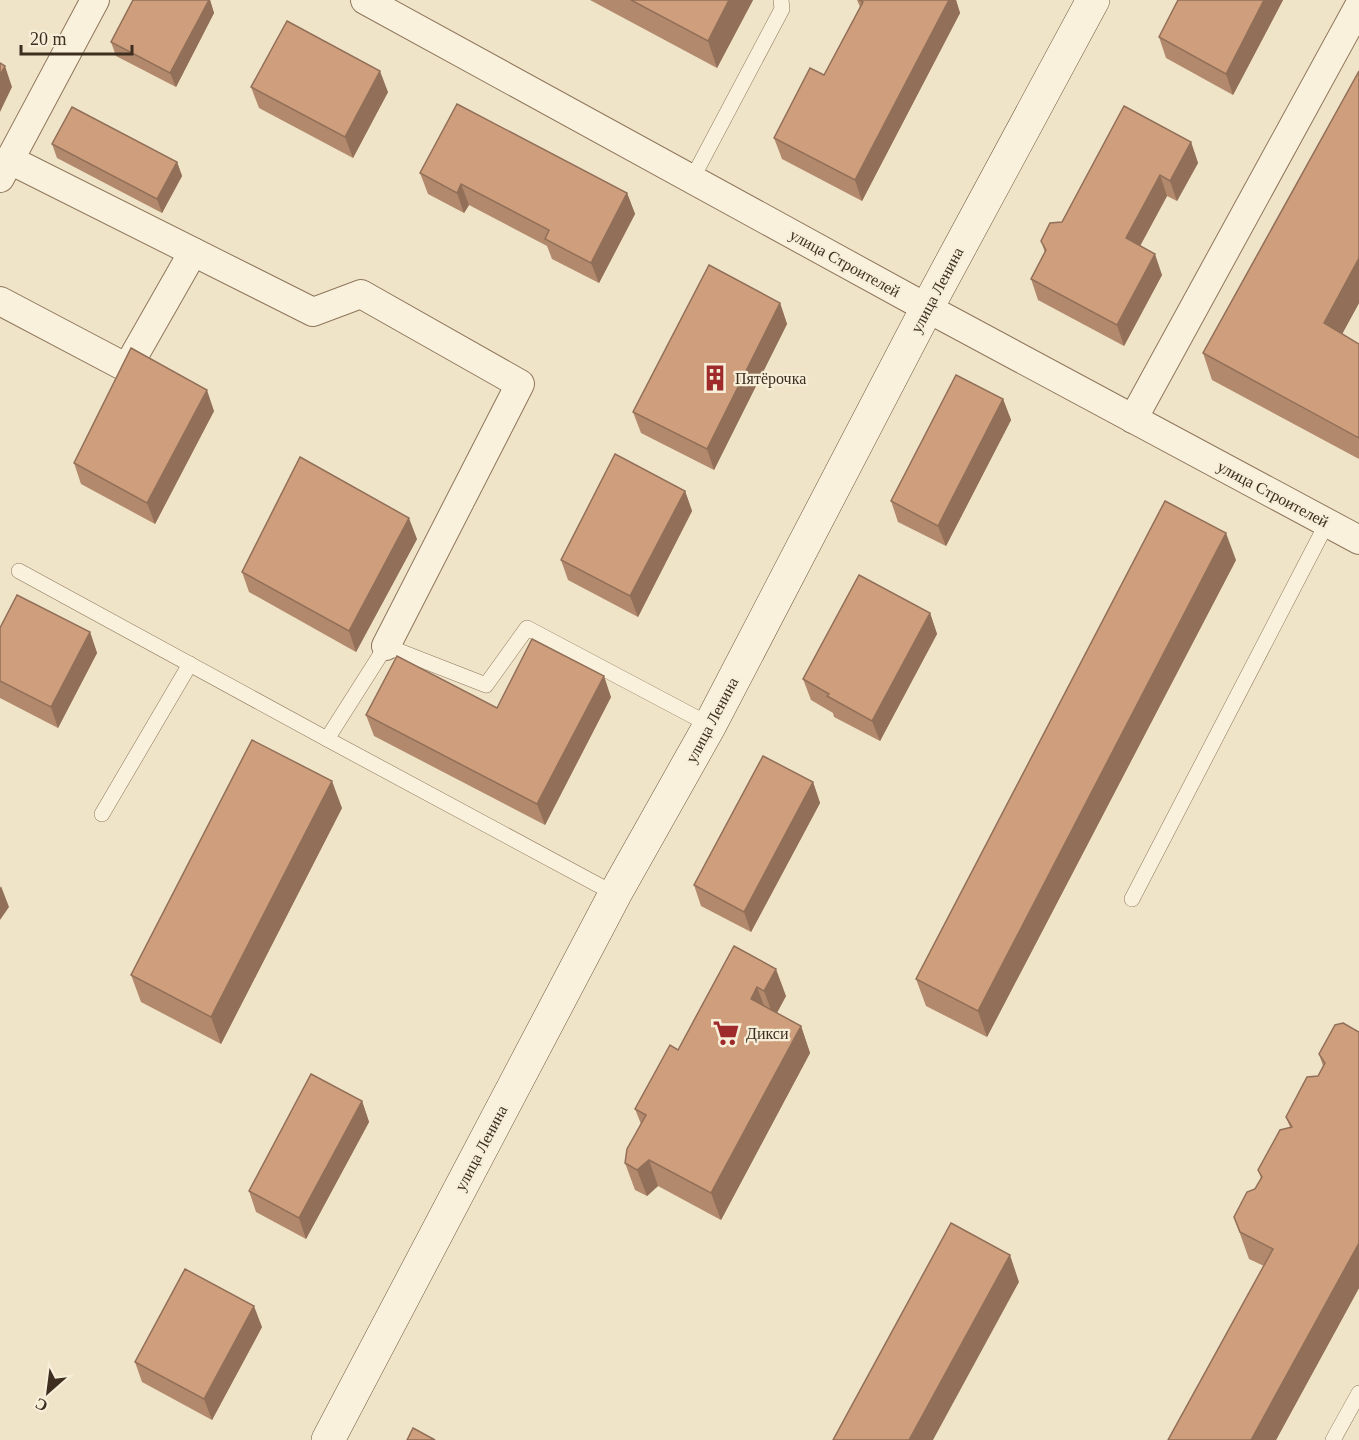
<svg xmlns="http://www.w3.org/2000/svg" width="1359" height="1440" font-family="'Times New Roman',serif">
	<rect width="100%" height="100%" fill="#f0e4c8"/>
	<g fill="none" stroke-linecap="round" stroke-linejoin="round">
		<g stroke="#8d765c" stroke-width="16">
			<g id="service">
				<path d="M692 179 782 9 781 0"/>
				<path d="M19 571 327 739"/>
				<path d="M102 814 190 664"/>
				<path d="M615 894 327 739 386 646 486 685 527 628 710 725"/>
				<path d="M1132 899 1327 523"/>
				<path d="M1333 1440 1359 1393"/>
			</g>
		</g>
		<g stroke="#8d765c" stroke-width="30">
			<g id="minor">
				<path d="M365 0 927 308 1359 540"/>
				<path d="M10 160 313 312 361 294 520 384 386 646"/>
				<path d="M0 178 95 0"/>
				<path d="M0 301 127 368 193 252"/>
				<path d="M1133 419 1359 6"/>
			</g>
		</g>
		<g stroke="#6f573f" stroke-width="34">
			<path id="secondary" d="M328 1440 615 894 710 725 927 308 1093 0"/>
		</g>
		<use href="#service" stroke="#faf1dc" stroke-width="15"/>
		<use href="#minor" stroke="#faf1dc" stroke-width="28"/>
		<use href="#secondary" stroke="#faf1dc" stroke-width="33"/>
	</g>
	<g fill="#b2896c">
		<path d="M133 0H210L214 13 176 87 116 56 111 42Z"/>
		<path d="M590 0H753L717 68Z"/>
		<path d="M857 0H956L960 13 862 201 782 159 774 138 824 75 860 7Z"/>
		<path d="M1178 0H1283L1233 95 1166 58 1159 37Z"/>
		<path d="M1359 71V303L1342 334 1359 344V459L1212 380 1203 353Z"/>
		<path d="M251 87 388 92 353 158 259 108Z"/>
		<path d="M1191 142 1198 163 1177 201 1167 196 1140 246 1162 275 1124 346 1038 300 1031 279 1045 253 1041 241 1062 222Z"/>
		<path d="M52 144 177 162 182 176 162 213 57 158Z"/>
		<path d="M420 173 627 193 635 214 599 283 552 259 547 246 469 205 464 213 428 194Z"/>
		<path d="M780 303 787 324 714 470 641 433 633 412Z"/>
		<path d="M1003 399 1011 420 946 546 898 522 891 501Z"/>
		<path d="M214 411 155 524 81 484 74 463Z"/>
		<path d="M685 491 692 511 638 617 568 580 561 560Z"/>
		<path d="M417 539 356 652 249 592 242 572Z"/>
		<path d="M1236 560 987 1037 926 1006 916 979Z"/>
		<path d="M930 613 937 634 880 741 834 717 833 713 811 700 803 679Z"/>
		<path d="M0 628 90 632 97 653 58 728 0 698Z"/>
		<path d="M611 697 545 825 374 736 366 715 497 708Z"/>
		<path d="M813 782 820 803 751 932 701 906 694 885Z"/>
		<path d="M342 808 221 1044 141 1002 131 975Z"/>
		<path d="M734 946 786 996 777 1013 801 1026 810 1053 721 1220 658 1186 647 1196 635 1190 625 1163 641 1124 635 1109 678 1050Z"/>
		<path d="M1359 1032V1288L1276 1440H1168L1264 1266 1249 1259 1234 1217 1255 1189 1261 1178 1258 1170 1290 1127 1286 1117 1318 1076 1323 1066 1319 1054Z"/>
		<path d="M362 1101 369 1122 306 1239 256 1212 249 1191Z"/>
		<path d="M262 1327 212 1420 142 1382 135 1362Z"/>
	</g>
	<g fill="#916f58">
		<path d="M209 0H210L214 13 176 87 170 73Z"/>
		<path d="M729 0H753L717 68 708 41Z"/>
		<path d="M949 0H956L960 13 862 201 855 180Z"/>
		<path d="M1264 0H1283L1233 95 1226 74Z"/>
		<path d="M5 66 12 87 0 112V75Z"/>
		<path d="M380 71 388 92 353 158 345 137Z"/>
		<path d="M1191 142 1198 163 1177 201 1170 181Z"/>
		<path d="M177 162 182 176 162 213 157 199Z"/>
		<path d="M1160 175 1167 196 1133 259 1126 238Z"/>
		<path d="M461 184 469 205 464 213 457 193Z"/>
		<path d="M627 193 635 214 599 283 591 263Z"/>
		<path d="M1155 254 1162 275 1124 346 1117 325Z"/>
		<path d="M1359 258V303L1334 349 1324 323Z"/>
		<path d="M780 303 787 324 714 470 707 449Z"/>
		<path d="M207 390 214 411 155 524 147 503Z"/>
		<path d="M1003 399 1011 420 946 546 938 526Z"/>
		<path d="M685 491 692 511 638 617 630 596Z"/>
		<path d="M409 518 417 539 356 652 349 631Z"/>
		<path d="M1226 533 1236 560 987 1037 978 1011Z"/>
		<path d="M930 613 937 634 880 741 872 721Z"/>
		<path d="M90 632 97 653 58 728 51 707Z"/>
		<path d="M604 676 611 697 545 825 537 804Z"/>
		<path d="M332 781 342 808 221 1044 211 1017Z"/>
		<path d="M813 782 820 803 751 932 744 912Z"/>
		<path d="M1 886 9 907 0 920V888Z"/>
		<path d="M776 969 786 996 774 1018 764 991Z"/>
		<path d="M757 987 767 1014 751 999Z"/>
		<path d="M801 1026 810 1053 721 1220 711 1193Z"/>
		<path d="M362 1101 369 1122 306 1239 299 1218Z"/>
		<path d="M649 1160 658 1186 647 1196 637 1170Z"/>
		<path d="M1359 1243V1288L1276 1440H1251Z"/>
		<path d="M1010 1255 1019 1282 933 1440H909Z"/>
		<path d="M254 1306 262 1327 212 1420 204 1399Z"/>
	</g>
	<g fill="#cf9f7d" stroke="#916f58" stroke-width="1.5">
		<path d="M133 0H209L170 73 111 42Z"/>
		<path d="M631 0H729L708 41Z"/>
		<path d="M859 0H949L855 180 774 138 810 68 824 75 863 2Z"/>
		<path d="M1178 0H1264L1226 74 1159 37Z"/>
		<path d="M287 21 380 71 345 137 251 87Z"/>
		<path d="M0 63 5 66 0 75Z"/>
		<path d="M1359 71V258L1324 323 1359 344V438L1203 353Z"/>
		<path d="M457 104 627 193 591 263 545 239 549 230 461 184 457 193 420 173Z"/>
		<path d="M1124 106 1191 142 1170 181 1160 175 1126 238 1155 254 1117 325 1031 279 1046 250 1041 241 1050 223 1062 222Z"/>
		<path d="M72 107 177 162 157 199 52 144Z"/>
		<path d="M709 265 780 303 707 449 633 412Z"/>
		<path d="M131 348 207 390 147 503 74 463Z"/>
		<path d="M956 375 1003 399 938 526 891 501Z"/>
		<path d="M615 454 685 491 630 596 561 560Z"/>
		<path d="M300 457 409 518 349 631 242 572Z"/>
		<path d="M1165 501 1226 533 978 1011 916 979Z"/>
		<path d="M859 575 930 613 872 721 827 696 829 694 803 679Z"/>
		<path d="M17 595 90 632 51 707 0 681V628Z"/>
		<path d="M532 639 604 676 537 804 366 715 397 656 497 708Z"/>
		<path d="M252 740 332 781 211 1017 131 975Z"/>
		<path d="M763 756 813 782 744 912 694 885Z"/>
		<path d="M734 946 776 969 764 991 757 987 751 999 801 1026 711 1193 649 1160 637 1170 625 1163 627 1149 646 1115 635 1109 670 1045 678 1050Z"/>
		<path d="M1343 1023 1359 1032V1243L1251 1440H1168L1273 1249 1240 1232 1234 1217 1247 1192 1255 1189 1262 1177 1258 1170 1280 1130 1292 1127 1286 1117 1307 1077 1318 1076 1325 1063 1319 1054 1335 1025Z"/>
		<path d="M311 1074 362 1101 299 1218 249 1191Z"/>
		<path d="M951 1223 1010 1255 909 1440H833Z"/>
		<path d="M185 1269 254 1306 204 1399 135 1362Z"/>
		<path d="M413 1428 435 1440H407Z"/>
	</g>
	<defs>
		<g id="building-bare" transform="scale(2.07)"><path d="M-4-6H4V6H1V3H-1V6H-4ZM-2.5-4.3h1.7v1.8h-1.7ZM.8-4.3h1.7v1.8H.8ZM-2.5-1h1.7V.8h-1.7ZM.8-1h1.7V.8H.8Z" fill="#9e2a2b" stroke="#f7eed8" stroke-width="2.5" paint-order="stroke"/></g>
		<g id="supermarket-bare" transform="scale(2.07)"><path d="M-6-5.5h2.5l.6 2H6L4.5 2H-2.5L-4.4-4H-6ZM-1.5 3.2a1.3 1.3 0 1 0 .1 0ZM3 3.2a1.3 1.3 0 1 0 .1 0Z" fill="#9e2a2b" stroke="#f7eed8" stroke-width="2.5" paint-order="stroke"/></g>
	</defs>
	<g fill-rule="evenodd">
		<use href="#building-bare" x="715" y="378"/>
		<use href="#supermarket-bare" x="726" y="1033"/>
	</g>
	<g text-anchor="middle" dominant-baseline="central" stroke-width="4.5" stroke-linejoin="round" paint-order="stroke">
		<g font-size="16" fill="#3d2e20" stroke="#f7eed8">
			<text transform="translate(845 263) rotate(29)">улица Строителей</text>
			<text transform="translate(937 290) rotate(-62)">улица Ленина</text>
			<text transform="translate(1273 494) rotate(28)">улица Строителей</text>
			<text transform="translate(712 720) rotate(-62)">улица Ленина</text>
			<text transform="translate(481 1148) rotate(-62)">улица Ленина</text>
		</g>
		<g font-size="16" fill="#3d2e20" stroke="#f7eed8" text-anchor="start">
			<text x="735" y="378">Пятёрочка</text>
			<text x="746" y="1033">Дикси</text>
		</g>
	</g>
	<g transform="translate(48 1392) rotate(208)" stroke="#f7eed8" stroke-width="4.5" paint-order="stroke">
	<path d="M0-4.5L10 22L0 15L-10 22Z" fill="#3d2e20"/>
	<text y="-9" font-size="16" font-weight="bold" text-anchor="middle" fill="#3d2e20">С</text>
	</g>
	<path d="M21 45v9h111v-9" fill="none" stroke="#3d2e20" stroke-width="3"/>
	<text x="30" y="45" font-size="18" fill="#3d2e20" stroke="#f7eed8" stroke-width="4.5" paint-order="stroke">20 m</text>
</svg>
